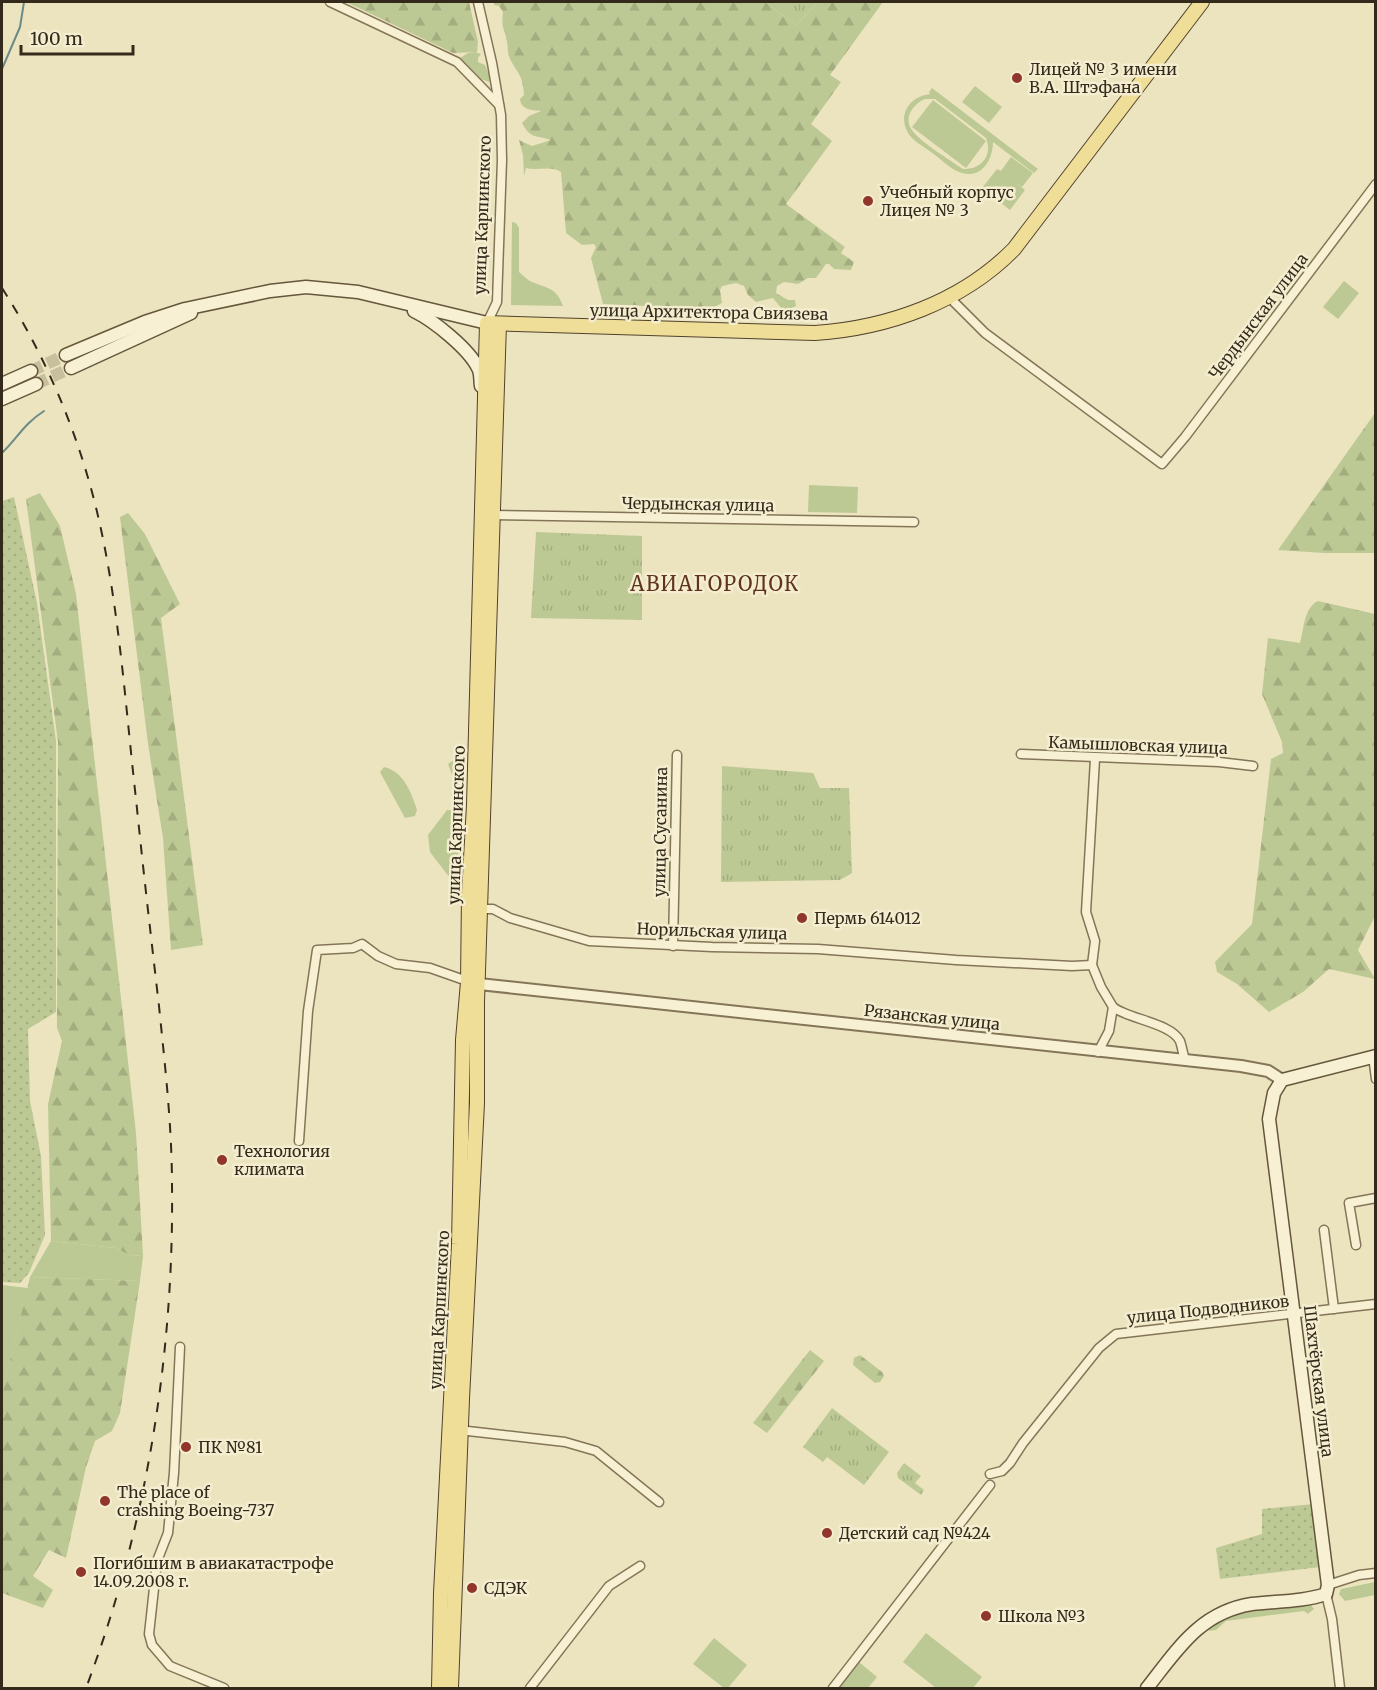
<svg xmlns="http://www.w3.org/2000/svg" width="1377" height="1690" font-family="Merriweather,serif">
	<defs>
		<pattern id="forest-firs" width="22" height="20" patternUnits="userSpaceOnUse" patternTransform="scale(1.5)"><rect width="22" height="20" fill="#bdc994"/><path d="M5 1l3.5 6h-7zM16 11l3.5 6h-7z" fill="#a3ad7f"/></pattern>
		<pattern id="park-tufts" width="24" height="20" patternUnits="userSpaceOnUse" patternTransform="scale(1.5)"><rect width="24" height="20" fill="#bdc994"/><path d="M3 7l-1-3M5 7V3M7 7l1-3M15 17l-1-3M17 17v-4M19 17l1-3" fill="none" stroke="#a3ad7f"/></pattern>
		<pattern id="garden-dots" width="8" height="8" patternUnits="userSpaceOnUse" patternTransform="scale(1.5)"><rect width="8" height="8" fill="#bdc994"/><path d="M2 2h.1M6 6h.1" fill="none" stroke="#a3ad7f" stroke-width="1.8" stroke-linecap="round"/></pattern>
	</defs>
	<rect width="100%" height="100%" fill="#ece4bf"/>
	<g fill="#bdc994" fill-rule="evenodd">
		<path d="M475 52 481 54 478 58V62L485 65 490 77 489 82 481 79 460 58 468 53Z"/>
		<path d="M975 86 1002 107 989 123 962 102Z"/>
		<path d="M932 88 1038 169 1034 173 993 142C993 158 983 179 962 173 951 170 941 159 931 152 923 146 911 140 907 131 898 113 911 96 930 94L929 92ZM925 99H935L986 138C993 156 981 170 963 169 950 160 920 142 912 130 903 118 913 104 925 99Z"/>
		<path d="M933 100 986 141 966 168 912 127Z"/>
		<path d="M1011 157 1033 173 1022 187 1012 180 1025 190 1010 210 982 188 997 169 1001 171Z"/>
		<path d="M512 222 516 223 519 228V272C523 275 527 280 532 282 547 288 557 288 563 306L511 305Z"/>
		<path d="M1344 281 1359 293 1338 319 1323 307Z"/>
		<path d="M809 485 858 487 857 513 808 512Z"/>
		<path d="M461 755 462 786 459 799H453L451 794 456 785 448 764Z"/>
		<path d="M384 767C404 772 411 792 417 810L415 816 405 818 380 772Z"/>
		<path d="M447 810 459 811 463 816 461 878 456 886 430 852 428 835Z"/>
		<path d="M51 1241 116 1248 129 1255 143 1256 140 1281 30 1277Z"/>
		<path d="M2 1285 28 1288 2 1395Z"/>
		<path d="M1375 1582V1595L1345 1601 1339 1594 1341 1589Z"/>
		<path d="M1310 1604 1314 1609 1308 1614 1304 1611 1226 1621 1216 1630 1209 1631V1628C1240 1608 1275 1608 1310 1604Z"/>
		<path d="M926 1633 982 1677 973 1688H936L903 1662Z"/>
		<path d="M714 1638 747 1665 728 1688H724L693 1664Z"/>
		<path d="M859 1662 877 1677 868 1688H838Z"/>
	</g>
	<g fill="url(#forest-firs)">
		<path d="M346 2H469L478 42 477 52 453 53Z"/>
		<path d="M494 2H765L796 25 818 2H883L830 75 841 82 811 124 832 141 786 204 845 247 841 253 854 262 851 270 834 269 829 264H826L816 278H808L798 284 784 282 777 286 776 293 788 300H795L796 306 786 310 782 309 773 298 756 302 748 295 744 286 736 283 722 286 720 290 722 303 710 309 603 304 591 258 596 247 594 244 582 245 566 233 561 172C552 165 537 171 526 168L524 176 523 155 519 140 532 146 551 140C536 135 530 139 522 123L529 116 541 111C532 110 521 110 520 99L524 95C523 75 518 74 510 59 507 52 508 47 507 41 504 27 501 29 503 12L499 6 494 5Z"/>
		<path d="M1375 413V553H1324L1278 550Z"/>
		<path d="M40 493 60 526 76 594 136 1133 143 1256 129 1255 116 1248 51 1241 48 1104 62 1041 57 1028 58 742 26 499Z"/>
		<path d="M128 513 145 534 180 604 161 618 203 945 171 950 163 838 148 744 120 517Z"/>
		<path d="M1318 601 1375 614V916L1358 950 1375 979 1329 969 1303 992 1269 1012 1237 984 1217 972 1215 962 1252 924 1271 759 1283 753 1282 742 1262 694 1268 638 1300 643C1304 629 1304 607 1318 601Z"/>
		<path d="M30 1277 140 1281 120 1413 112 1431 95 1441 86 1467 66 1558 49 1550 33 1576 53 1590 43 1608 2 1593V1395Z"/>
		<path d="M810 1350 824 1361 767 1433 753 1423Z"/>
		<path d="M860 1355 882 1372 884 1376 880 1382 875 1383 853 1365 854 1358Z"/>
	</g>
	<g fill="url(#park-tufts)">
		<path d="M765 2H818L796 25Z"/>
		<path d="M536 532 642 536V620L531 618Z"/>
		<path d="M722 766 813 773 820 788H849L852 873 840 880 721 882Z"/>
		<path d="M832 1408 889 1452 864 1485 827 1457 823 1462 803 1447Z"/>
		<path d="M904 1463 921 1476 915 1483 924 1490 921 1495 898 1478 897 1473Z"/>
	</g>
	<g fill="url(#garden-dots)">
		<path d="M14 497 37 603 56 741V1012L28 1029 30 1101 41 1156 45 1235 29 1273 20 1283 2 1282V501Z"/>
		<path d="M1313 1504 1320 1567 1220 1579 1216 1548 1262 1534V1509Z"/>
	</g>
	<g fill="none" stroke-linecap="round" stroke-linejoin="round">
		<g stroke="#6a8b87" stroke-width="2">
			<path d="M2 69 20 27 24 2"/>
			<path d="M3 452C19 436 24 424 44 411"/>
		</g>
		<g stroke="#c7bf9e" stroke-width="12" stroke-dasharray="12 6" stroke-linecap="butt">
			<path d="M31 371 66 355"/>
			<path d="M36 384 71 368"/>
		</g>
		<g stroke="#847558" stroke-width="11">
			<g id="minor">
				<path d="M330 2 457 62 499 105"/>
				<path d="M478 2 492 63 501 115 502 160 497 302 487 323"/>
				<path d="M949 297 985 333 1162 464 1185 437 1376 184"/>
				<path d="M488 515 914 522"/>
				<path d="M1021 754 1219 762 1253 766"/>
				<path d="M1095 759 1086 912 1095 941 1092 965 1101 987 1113 1007 1109 1031 1098 1052"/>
				<path d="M481 909H493L510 918 589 941 712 947 818 949 956 960 1072 966 1092 965"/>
				<path d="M673 946 677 755"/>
				<path d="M1113 1007C1128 1019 1171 1023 1180 1041 1182 1047 1183 1054 1185 1060"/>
				<path d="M1373 1056 1376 1079"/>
				<path d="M299 1141 308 1011 317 950 353 948 362 944 378 956 396 964 430 968 470 982"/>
				<path d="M1324 1230 1334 1309"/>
				<path d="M1356 1245 1349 1203 1376 1198"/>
				<path d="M180 1347 174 1473 168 1533 157 1561 149 1634 152 1645 170 1666 224 1688"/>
				<path d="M459 1430 565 1442 596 1451 659 1502"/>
				<path d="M990 1474 1002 1471 1010 1463 1023 1443 1099 1348 1116 1334 1376 1304"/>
				<path d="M1328 1585 1359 1575 1376 1573"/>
				<path d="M1326 1594 1332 1619 1340 1688"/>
				<path d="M530 1688 609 1586 640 1566"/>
				<path d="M833 1688 990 1485"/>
			</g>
		</g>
		<g stroke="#847558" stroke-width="14">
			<path id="tertiary" d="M479 984 1241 1066 1268 1071 1282 1080"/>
		</g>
		<g stroke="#65563c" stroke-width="15">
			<g id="secondary">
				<path d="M414 311C433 320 469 349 478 368 481 373 480 380 481 386"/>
				<path d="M66 355 145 322 185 309 270 291 306 287 358 292 487 323"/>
				<path d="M71 368 191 313"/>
				<path d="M2 384 31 371"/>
				<path d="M2 399 36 384"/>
				<path d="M1147 1688C1177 1650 1200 1612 1252 1604 1277 1601 1302 1602 1326 1594L1328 1585 1269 1119 1274 1093 1282 1080 1376 1056"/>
			</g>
		</g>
		<g stroke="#51422d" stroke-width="16">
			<g id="primary">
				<path d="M439 1688 441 1593 459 1244 463 1040 468 982 469 894 474 805 487 323 815 333C888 328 962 302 1014 249L1202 2"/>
				<path d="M451 1688 462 1399 477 1103V1002L499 324"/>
			</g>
		</g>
		<use href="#minor" stroke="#f7f0d2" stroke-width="8"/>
		<use href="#tertiary" stroke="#f7f0d2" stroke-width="10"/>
		<use href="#secondary" stroke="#f7f0d2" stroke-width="12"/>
		<use href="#primary" stroke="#efde98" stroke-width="14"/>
		<path stroke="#342a1c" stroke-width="2" stroke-dasharray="10 10" stroke-linecap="butt" d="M2 288C50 363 84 447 102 534 120 620 126 711 136 799 143 868 151 937 159 1006 165 1066 172 1126 172 1186 174 1356 146 1529 86 1688"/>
	</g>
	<g fill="#90362b" stroke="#f4edcf" stroke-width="2">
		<circle cx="1017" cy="78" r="6"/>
		<circle cx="868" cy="201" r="6"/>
		<circle cx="802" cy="918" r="6"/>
		<circle cx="222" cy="1160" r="6"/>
		<circle cx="186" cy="1447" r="6"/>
		<circle cx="105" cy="1501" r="6"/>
		<circle cx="827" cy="1533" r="6"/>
		<circle cx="81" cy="1572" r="6"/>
		<circle cx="472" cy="1588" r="6"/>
		<circle cx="986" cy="1616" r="6"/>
	</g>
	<g text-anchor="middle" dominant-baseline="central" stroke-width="5" stroke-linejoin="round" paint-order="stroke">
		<g font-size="16" fill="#342a1c" stroke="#f4edcf" text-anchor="start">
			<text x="1029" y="69">Лицей № 3 имени<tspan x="1029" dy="18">В.А. Штэфана</tspan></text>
			<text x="880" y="192">Учебный корпус<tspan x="880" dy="18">Лицея № 3</tspan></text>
			<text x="814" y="918">Пермь 614012</text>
			<text x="234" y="1151">Технология<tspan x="234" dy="18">климата</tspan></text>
			<text x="198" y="1447">ПК №81</text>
			<text x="117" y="1492">The place of<tspan x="117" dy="18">crashing Boeing-737</tspan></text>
			<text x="839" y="1533">Детский сад №424</text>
			<text x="93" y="1563">Погибшим в авиакатастрофе<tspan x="93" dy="18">14.09.2008 г.</tspan></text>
			<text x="484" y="1588">СДЭК</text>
			<text x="998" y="1616">Школа №3</text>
		</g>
		<g font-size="16" fill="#342a1c" stroke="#f4edcf">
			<text transform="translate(482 215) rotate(-88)">улица Карпинского</text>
			<text transform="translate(709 312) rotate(1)">улица Архитектора Свиязева</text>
			<text transform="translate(1258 316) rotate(-53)">Чердынская улица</text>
			<text transform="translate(698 504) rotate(1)">Чердынская улица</text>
			<text transform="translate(1138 745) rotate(2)">Камышловская улица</text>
			<text transform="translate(456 825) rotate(-88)">улица Карпинского</text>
			<text transform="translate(660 832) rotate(-89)">улица Сусанина</text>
			<text transform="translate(712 931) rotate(2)">Норильская улица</text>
			<text transform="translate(932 1017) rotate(6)">Рязанская улица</text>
			<text transform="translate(1208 1309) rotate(-6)">улица Подводников</text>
			<text transform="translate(439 1310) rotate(-87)">улица Карпинского</text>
			<text transform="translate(1319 1381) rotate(83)">Шахтёрская улица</text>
		</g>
		<g font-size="20" letter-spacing="1.5" fill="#5f331d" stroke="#f4edcf">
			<text x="715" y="583">АВИАГОРОДОК</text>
		</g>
	</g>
	<rect width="1377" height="1690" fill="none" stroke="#342a1c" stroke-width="6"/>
	<path d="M21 45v9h112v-9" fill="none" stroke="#342a1c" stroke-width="3"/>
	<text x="30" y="45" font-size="18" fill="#342a1c" stroke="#f4edcf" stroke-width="4.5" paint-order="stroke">100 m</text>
</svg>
